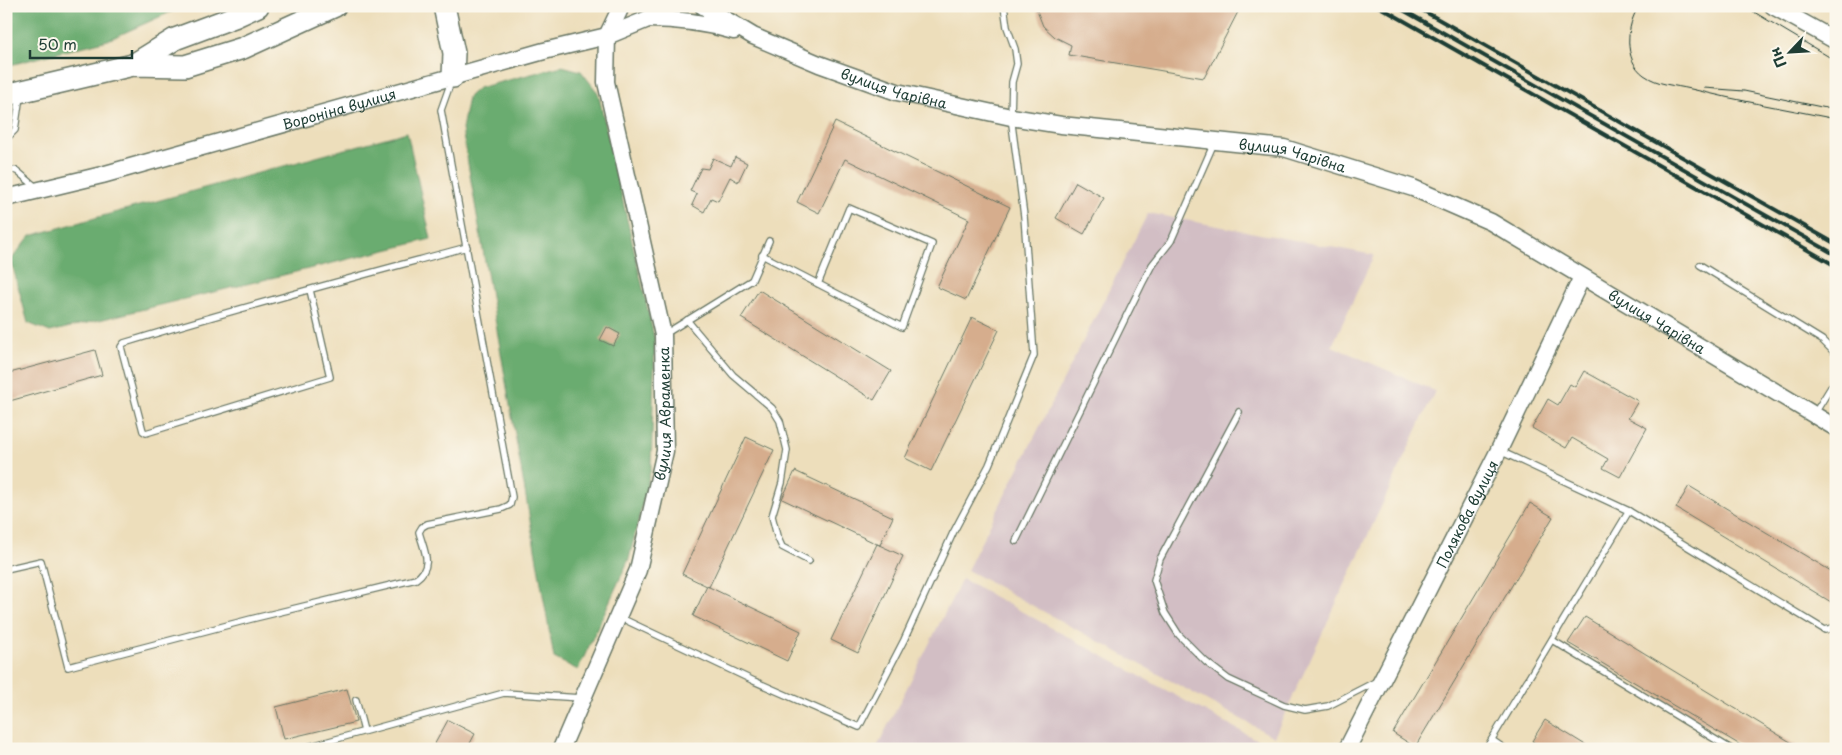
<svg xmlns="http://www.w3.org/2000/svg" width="1842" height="755" font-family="'Playpen Sans',sans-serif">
	<rect width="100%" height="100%" fill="#fbf7ec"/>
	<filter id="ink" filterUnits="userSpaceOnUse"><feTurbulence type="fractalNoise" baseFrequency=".02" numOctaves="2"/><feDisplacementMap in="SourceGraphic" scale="10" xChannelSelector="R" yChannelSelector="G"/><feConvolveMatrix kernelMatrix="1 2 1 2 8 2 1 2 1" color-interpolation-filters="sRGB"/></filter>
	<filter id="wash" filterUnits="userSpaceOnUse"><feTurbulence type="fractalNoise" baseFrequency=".0096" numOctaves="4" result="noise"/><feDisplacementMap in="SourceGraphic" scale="20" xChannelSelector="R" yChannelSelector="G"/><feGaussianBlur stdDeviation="1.12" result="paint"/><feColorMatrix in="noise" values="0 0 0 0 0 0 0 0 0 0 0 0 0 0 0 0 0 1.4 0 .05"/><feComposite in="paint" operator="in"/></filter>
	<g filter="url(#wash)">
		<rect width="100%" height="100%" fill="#eddebb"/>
		<g fill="#d2bec4">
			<path d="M1148 213 1374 255 1332 346 1435 391 1274 737 967 570Z"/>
			<path d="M962 579 1270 747 1269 749H876Z"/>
		</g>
		<g fill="#6bac70" stroke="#457452">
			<path d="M6 6H184L108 40 6 66Z"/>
			<path d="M562 66 581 71 598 93 655 341 651 468 629 559 578 670 554 658 462 129 468 97 478 88Z"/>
			<path d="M407 132 431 239 50 332 28 323 11 260 30 236Z"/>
		</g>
		<g id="blocks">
			<g fill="#d6ad8d">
				<path d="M1035 6H1241L1204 78 1069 55 1071 45 1055 37 1043 26Z"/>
				<path d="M835 122 1010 207 966 300 937 287 969 219 845 159 819 213 797 202Z"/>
				<path d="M735 157 747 163 738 182 730 177 718 201 711 198 704 212 692 205 697 194 690 191 701 168 708 169 713 158 731 166Z"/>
				<path d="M1076 182 1104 198 1084 234 1056 218Z"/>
				<path d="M759 290 891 371 874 400 741 318Z"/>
				<path d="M972 317 999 330 931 471 905 458Z"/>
				<path d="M607 327 620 334 613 346 600 340Z"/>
				<path d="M95 350 102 375 6 402V374Z"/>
				<path d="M1584 371 1638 401 1628 418 1647 428 1620 477 1603 468 1608 459 1572 438 1566 448 1532 428 1548 399 1558 405 1570 384 1575 387Z"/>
				<path d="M746 437 774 450 709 587 682 574Z"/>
				<path d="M795 471 893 517 880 545 877 544 903 556 858 653 831 640 877 544 782 499Z"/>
				<path d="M1689 486 1836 574V605L1676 508Z"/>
				<path d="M1530 503 1553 517 1415 747 1393 733Z"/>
				<path d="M707 586 801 631 787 661 693 616Z"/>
				<path d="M1585 617 1802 749H1747L1568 643Z"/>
				<path d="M347 689 356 722 284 739 276 707Z"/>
				<path d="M448 720 475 734 467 749H432Z"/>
				<path d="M1545 720 1592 749H1545L1532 741Z"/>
			</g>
		</g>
	</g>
	<g filter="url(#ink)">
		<use href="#blocks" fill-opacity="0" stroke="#677563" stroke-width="1"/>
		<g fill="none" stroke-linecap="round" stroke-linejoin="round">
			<g stroke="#677563" stroke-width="8">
				<g id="lane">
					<path d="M6 139 15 130 20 96"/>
					<path d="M6 168 17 171 36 187"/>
					<path d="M762 255 902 327 932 244 849 208 818 284"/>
					<path d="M1700 265 1822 340 1836 354"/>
					<path d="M310 290 330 377 146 433 143 431 121 347 124 343C237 308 352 278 467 247"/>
					<path d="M687 320 733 375 772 408 780 421 787 450 782 483 772 516 777 536 782 547 809 561"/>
					<path d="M665 334 752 280 769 241"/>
					<path d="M1239 412 1160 559 1154 580 1165 613 1179 635 1206 662 1228 679 1284 705 1305 710 1328 706 1377 681"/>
					<path d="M1815 413 1836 379"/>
					<path d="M1500 451 1629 511 1825 630 1836 627"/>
					<path d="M1016 541 1142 284 1152 265 1171 241 1214 143"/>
					<path d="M6 569 41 561 68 667 251 619 416 579C434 566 424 551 419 532L422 527 427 524 501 509 510 505 512 497 441 110 452 79"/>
					<path d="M619 617 754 681 859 727 904 640 953 533 989 465 1034 355 1024 216 1011 117 1012 82 1017 64 1015 49 1007 27 1004 6"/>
					<path d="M1552 640 1731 749"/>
					<path d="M356 700 364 731"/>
					<path d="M1492 740 1505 749"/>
					<path d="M300 749 504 693 581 698"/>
					<path d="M1486 749 1629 511"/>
				</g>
			</g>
			<g stroke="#677563" stroke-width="19">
				<g id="secondary">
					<path id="s1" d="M703 6 753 36 819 64 897 92 1011 117 1061 125 1284 148 1413 188 1491 222 1836 428"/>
					<path d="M1773 6 1836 41"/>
					<path d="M648 19C677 19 706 23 734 31"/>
					<path id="s2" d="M6 198 102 175 544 51 607 36 648 19 668 6"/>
					<path id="s3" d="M561 749 638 570 665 451 663 335 606 82 607 36 619 11 620 6"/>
					<path id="s4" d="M1347 749 1499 450 1582 277"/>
				</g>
			</g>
			<g stroke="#677563" stroke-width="24">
				<g id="highway">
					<path d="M444 6 454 53 453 77"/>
					<path d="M133 65 175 39 234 17 258 6"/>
					<path d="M6 95 133 65 185 66 243 48 335 6"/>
				</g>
			</g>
			<use href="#lane" stroke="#fff" stroke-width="5.5"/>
			<use href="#secondary" stroke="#fff" stroke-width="16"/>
			<use href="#highway" stroke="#fff" stroke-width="21"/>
			<g stroke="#1f3d34" stroke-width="1">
				<path d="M1639 6C1626 25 1623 60 1644 75 1658 85 1674 85 1691 89 1739 101 1787 109 1836 119"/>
				<path d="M1744 6 1836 61"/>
				<path d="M1704 88 1744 91 1836 110"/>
			</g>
			<g stroke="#1f3d34" stroke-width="4">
				<path d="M1378 6 1836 266"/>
				<path d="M1396 6 1836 255"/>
				<path d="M1415 6 1836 244"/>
			</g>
		</g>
	</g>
	<g text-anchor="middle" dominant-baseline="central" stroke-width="4.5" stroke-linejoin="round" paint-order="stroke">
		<g font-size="14" fill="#1f3d34" stroke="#fbf7ec">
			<text stroke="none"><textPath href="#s1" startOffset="209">вулиця Чарівна</textPath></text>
			<text stroke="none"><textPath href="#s2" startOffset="345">Вороніна вулиця</textPath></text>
			<text stroke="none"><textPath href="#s1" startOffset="614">вулиця Чарівна</textPath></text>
			<text stroke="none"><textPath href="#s1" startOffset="1018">вулиця Чарівна</textPath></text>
			<text stroke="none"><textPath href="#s3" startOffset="354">вулиця Авраменка</textPath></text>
			<text stroke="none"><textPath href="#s4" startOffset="264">Полякова вулиця</textPath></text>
		</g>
	</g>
	<rect width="1842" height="755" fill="none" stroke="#fbf7ec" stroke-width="25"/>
	<g transform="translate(1790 52) rotate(245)" stroke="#fbf7ec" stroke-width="4" paint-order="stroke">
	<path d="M0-4L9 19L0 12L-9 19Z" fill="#1f3d34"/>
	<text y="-8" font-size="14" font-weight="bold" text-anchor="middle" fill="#1f3d34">Пн</text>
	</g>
	<path d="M30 50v8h102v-8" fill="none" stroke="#1f3d34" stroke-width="2.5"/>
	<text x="38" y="50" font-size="15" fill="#1f3d34" stroke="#fbf7ec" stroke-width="4" paint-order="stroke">50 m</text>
</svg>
